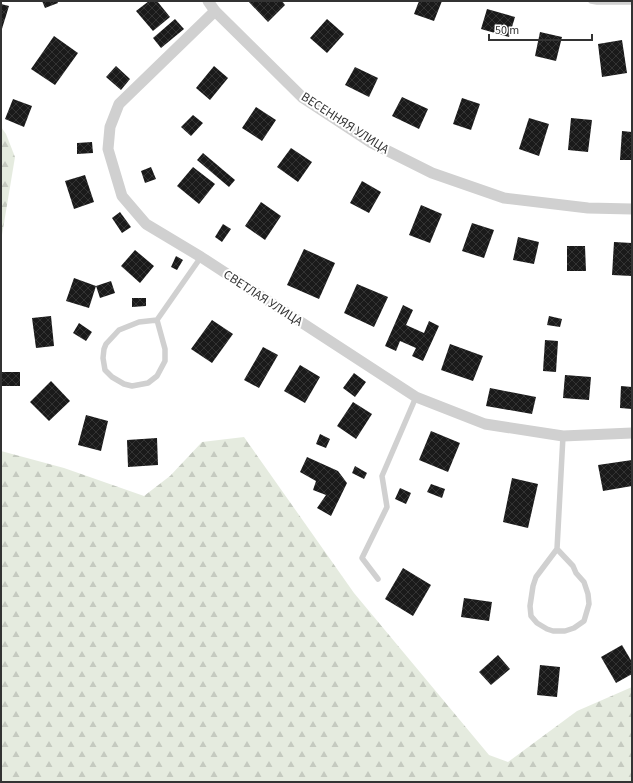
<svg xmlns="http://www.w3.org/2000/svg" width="633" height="783" font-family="'Source Sans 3',sans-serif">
	<defs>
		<pattern id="forest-firs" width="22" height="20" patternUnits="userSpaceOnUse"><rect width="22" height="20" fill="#e5ebdf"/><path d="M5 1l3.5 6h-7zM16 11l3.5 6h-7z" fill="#c5cac0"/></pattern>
		<pattern id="building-cross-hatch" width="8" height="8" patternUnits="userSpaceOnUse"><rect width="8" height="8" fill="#1a1a1a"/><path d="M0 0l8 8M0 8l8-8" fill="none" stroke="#333"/></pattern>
	</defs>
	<rect width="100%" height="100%" fill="#fff"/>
	<g fill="url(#forest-firs)">
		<path d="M1 127 6 134 15 157 1 241Z"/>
		<path d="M244 437 354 593 489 755 508 762 577 711 632 687V782H1V451L64 468 144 496 170 476 202 442Z"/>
	</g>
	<g fill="url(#building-cross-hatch)">
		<path d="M42 1H57L58 3 45 8Z"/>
		<path d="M149 1H157L170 17 153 31 136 11Z"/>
		<path d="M248 1H282L285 5 268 22Z"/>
		<path d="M419 1H442L434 21 414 14Z"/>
		<path d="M1 4 9 6 1 32Z"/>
		<path d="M487 9 515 17 509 37 481 29Z"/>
		<path d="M175 19 184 29 161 48 153 38Z"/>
		<path d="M327 19 344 34 327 53 310 38Z"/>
		<path d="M540 32 562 37 556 61 535 56Z"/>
		<path d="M54 36 78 53 55 85 31 69Z"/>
		<path d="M622 40 627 73 602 77 598 44Z"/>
		<path d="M116 66 130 79 121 90 106 77Z"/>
		<path d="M214 66 228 78 210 100 196 88Z"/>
		<path d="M355 67 378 78 369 97 345 85Z"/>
		<path d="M402 97 428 109 419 129 392 116Z"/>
		<path d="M462 98 480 104 471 130 453 124Z"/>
		<path d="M13 99 32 106 24 127 5 119Z"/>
		<path d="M256 107 276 120 262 141 242 128Z"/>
		<path d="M193 115 203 123 191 136 181 127Z"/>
		<path d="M529 118 549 124 539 156 519 149Z"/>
		<path d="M571 118 592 120 588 152 568 150Z"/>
		<path d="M622 131 632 132V160H620Z"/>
		<path d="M92 142 93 153 77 154V143Z"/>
		<path d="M291 148 312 162 298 182 277 167Z"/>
		<path d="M203 153 235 180 229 187 197 160Z"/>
		<path d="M151 167 156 179 145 183 141 171Z"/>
		<path d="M193 167 215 184 199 204 177 186Z"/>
		<path d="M85 175 94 202 74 209 65 181Z"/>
		<path d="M362 181 381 192 369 213 350 203Z"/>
		<path d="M261 202 281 216 265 240 245 226Z"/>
		<path d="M421 205 442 214 430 243 409 235Z"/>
		<path d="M120 212 131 227 122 233 112 218Z"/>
		<path d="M472 223 494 230 484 258 462 251Z"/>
		<path d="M223 224 231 229 222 242 215 237Z"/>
		<path d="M518 237 539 242 534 264 513 260Z"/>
		<path d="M614 242 632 243V276L612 275Z"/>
		<path d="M567 246H585L586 271H567Z"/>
		<path d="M304 249 335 263 319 299 287 285Z"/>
		<path d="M135 250 154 266 140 283 121 266Z"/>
		<path d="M176 256 183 260 177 270 171 267Z"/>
		<path d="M74 278 96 286 89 308 66 301Z"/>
		<path d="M111 281 115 293 100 298 96 286Z"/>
		<path d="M357 284 388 297 374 327 344 313Z"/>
		<path d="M132 298H146V306L132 307Z"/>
		<path d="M403 305 413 310 406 325 424 333 429 321 439 326 423 361 412 356 416 348 400 341 396 351 385 346Z"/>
		<path d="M51 316 54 346 36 348 32 318Z"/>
		<path d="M549 316 562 319 560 327 547 325Z"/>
		<path d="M212 320 233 334 212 363 191 349Z"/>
		<path d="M79 323 92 332 86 341 73 333Z"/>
		<path d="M545 340 558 341 556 372 543 371Z"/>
		<path d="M450 344 483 356 473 381 441 370Z"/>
		<path d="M263 347 278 355 259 388 244 380Z"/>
		<path d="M300 365 320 377 305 403 284 391Z"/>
		<rect x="1" y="372" width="19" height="14"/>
		<path d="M354 373 366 382 355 397 343 388Z"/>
		<path d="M565 375 591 377 589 400 563 398Z"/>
		<path d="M51 381 70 401 49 421 30 402Z"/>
		<path d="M621 386 632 387V409L620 408Z"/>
		<path d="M490 388 536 397 532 414 486 406Z"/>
		<path d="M353 402 372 414 356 439 337 426Z"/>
		<path d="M86 415 108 421 101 451 78 445Z"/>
		<path d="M431 431 460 443 448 472 419 460Z"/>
		<path d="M320 434 330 439 326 448 316 444Z"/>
		<path d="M157 438 158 465 128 467 127 440Z"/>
		<path d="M307 457 338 471 347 483 331 516 317 508 326 495 313 490 316 481 300 472Z"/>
		<path d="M632 460V486L603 491 598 465Z"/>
		<path d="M355 466 367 473 364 479 352 473Z"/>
		<path d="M512 478 538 484 528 528 503 522Z"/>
		<path d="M431 484 445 489 442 498 427 492Z"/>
		<path d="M400 488 411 493 406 504 395 499Z"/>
		<path d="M403 568 431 585 413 616 385 599Z"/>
		<path d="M464 598 492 602 489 621 461 617Z"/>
		<path d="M622 645 632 662V674L616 683 601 657Z"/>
		<path d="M498 655 510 669 491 685 479 672Z"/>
		<path d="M540 665 560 667 557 697 537 695Z"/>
	</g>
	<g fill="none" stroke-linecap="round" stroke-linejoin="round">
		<g stroke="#d0d0d0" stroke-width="5.5">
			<path d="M591 1 597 2H632"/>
			<path d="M157 320 165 349V361L157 376 148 383 132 386 124 384 112 377 105 370 103 358 104 349 106 344 119 330 139 322 157 320 201 257"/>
			<path d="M557 549 573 566 576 573 584 582 588 594 589 604 584 621 574 628 565 631H553L547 629 537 623 531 616 530 606 533 586 536 577 557 549 563 436"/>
			<path d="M378 579 362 558 387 507 382 476 416 397"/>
		</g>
		<g stroke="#d0d0d0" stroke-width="11">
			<path d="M208 1 215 11 303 98 370 142 432 173 504 198 588 208 632 209"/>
			<path d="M215 11 119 104 110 127 108 149 122 196 146 224 201 257 416 397 485 424 563 436 632 433"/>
		</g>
	</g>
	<g text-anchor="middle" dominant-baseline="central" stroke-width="4" stroke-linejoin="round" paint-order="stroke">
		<g font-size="13" fill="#333" stroke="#fff">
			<text transform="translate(345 123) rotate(33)">ВЕСЕННЯЯ УЛИЦА</text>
			<text transform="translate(263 298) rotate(33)">СВЕТЛАЯ УЛИЦА</text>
		</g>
	</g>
	<rect width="633" height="783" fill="none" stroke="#333333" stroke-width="4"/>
	<path d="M489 34v6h103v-6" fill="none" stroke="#333333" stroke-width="2"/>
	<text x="495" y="34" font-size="12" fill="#333333" stroke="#ffffff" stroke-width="3" paint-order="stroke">50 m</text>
</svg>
